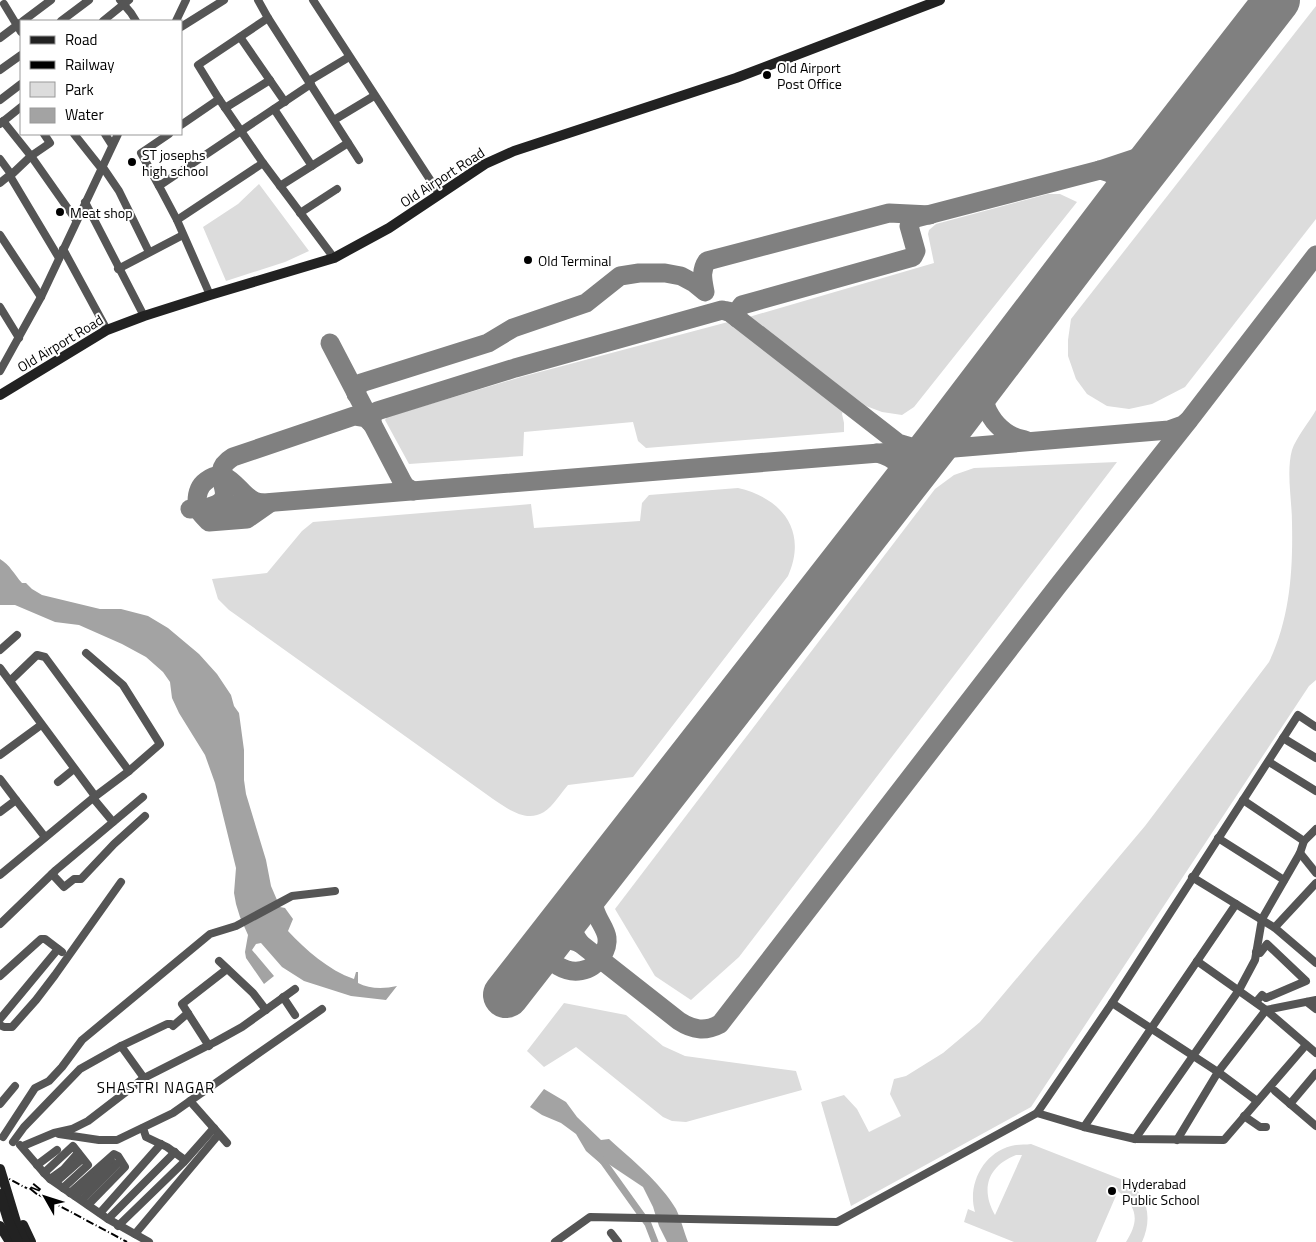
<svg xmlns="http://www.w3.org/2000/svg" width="1316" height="1242" font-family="'Titillium Web',sans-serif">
	<rect width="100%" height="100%" fill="#fff"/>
	<g fill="#dcdcdc" fill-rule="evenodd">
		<path d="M1316 6V219L1185 387 1152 404 1129 409 1107 406 1087 394 1076 379 1068 356V340L1071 319Z"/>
		<path d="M259 184 309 251 285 262 226 281 203 227 238 204Z"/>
		<path d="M1048 194H1060L1077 202 914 407 902 415 882 412 866 406 749 317 934 263 928 234 929 230 936 224Z"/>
		<path d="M728 322 843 411 842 414 844 423V432L646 448 638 441 633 422 524 432 523 456 409 464 385 420 387 417 521 377Z"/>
		<path d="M1316 410V680L1309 686 1031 1107 851 1206 821 1102 844 1095 857 1109 869 1132 901 1116 890 1094 894 1079 906 1076 943 1053 980 1022 1145 826 1269 662C1290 618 1293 571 1292 523 1292 500 1286 472 1292 450 1296 438 1309 422 1316 410Z"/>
		<path d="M1117 462 739 957 691 1000 655 976 615 909 935 489 954 475 974 468Z"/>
		<path d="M738 488C782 498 808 531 788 576L633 777 568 785C561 793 553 806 544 812 526 823 508 809 493 799L229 610 218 599 212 579 267 573 302 531 313 522 531 504 534 528 640 521 642 503 649 495Z"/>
		<path d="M564 1003 626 1015 663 1046 685 1056 796 1071 802 1090 686 1122 672 1121 663 1117 576 1047 544 1067 527 1051Z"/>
		<path d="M1031 1144 1123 1180C1148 1192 1153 1218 1142 1242H1126C1140 1220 1137 1207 1118 1191L1096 1242H1014L964 1222 968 1209 975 1212C967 1185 983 1153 1011 1146 1017 1144 1024 1145 1031 1144ZM1016 1155H1022L995 1215C980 1189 988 1166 1016 1155Z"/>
	</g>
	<g fill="#a3a3a3">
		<path d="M0 559C10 565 14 574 22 583H26L32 589 42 595 100 609H121L148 616 168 628 199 654 217 674 231 695 234 706 239 713 244 750V780L246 794 266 860 271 886 280 907 285 908 293 919 288 931C306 950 328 970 354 979L356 972H358V983C369 989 384 989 397 986L386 1000 351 996 304 981 282 967 261 943 256 944 252 950 274 976 264 984 246 958 245 952 248 935 240 917 236 904 234 893 236 868 215 783 205 755 179 713 172 698 170 682 163 672 146 657 122 644 79 625 55 622 15 605H0Z"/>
		<path d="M544 1089 566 1102 577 1117 601 1140 609 1139C632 1160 660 1182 676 1209 681 1219 684 1232 688 1242H667L659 1226 653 1207 643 1187 607 1163 601 1164 586 1151 576 1134 561 1123 542 1115 530 1107Z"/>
	</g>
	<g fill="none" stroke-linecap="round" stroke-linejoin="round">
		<path stroke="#a3a3a3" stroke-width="7" d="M600 1157 648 1224 655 1242"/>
		<g stroke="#808080" stroke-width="19">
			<path d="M1100 170C1112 173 1118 176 1125 186L1123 198"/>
			<path d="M728 311 898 443 915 448"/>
			<path d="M737 318 736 313 742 305 913 257 916 251 909 226 912 221 916 218 1100 170 1148 154 1160 147 1171 136"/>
			<path d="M330 343 402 481 405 486 413 491"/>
			<path d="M988 376C974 402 997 436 1025 440"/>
			<path d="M356 394V390L361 383 488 343 513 328 586 303 620 276 639 273H665L681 276 694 283 705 292C703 281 700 271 707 261L889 213 930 215"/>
			<path d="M372 424V416L377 411 515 368 722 310 729 312"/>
			<path d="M877 453C901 460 903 468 898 492"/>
			<path d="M926 456 930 452 942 449 1169 430 1183 425 1188 421"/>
			<path d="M262 503C258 502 255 502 251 499 237 491 227 464 206 481 199 486 197 494 197 502 197 511 203 516 209 522L247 519 270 503"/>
			<path d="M209 507C235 499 220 487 221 472 222 465 228 460 233 457L354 416 366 418 372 424"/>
			<path d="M190 509 904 451 924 448 939 440"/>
			<path d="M598 877C586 888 555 911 547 923 526 959 580 991 602 956 615 935 600 927 595 910 591 897 595 885 600 873"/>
			<path d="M575 906C569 921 571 932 581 944"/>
			<path d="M543 946C556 938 567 937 581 944L679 1021C693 1030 705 1032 720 1024L1057 587 1189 420 1316 255"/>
		</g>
		<path stroke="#808080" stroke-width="46" d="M506 995 939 440 1123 198 1277 0"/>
		<g stroke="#555" stroke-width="8">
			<path d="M120 0 131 13 136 21"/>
			<path d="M258 0 268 18 359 160"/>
			<path d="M313 0 440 195"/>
			<path d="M4 4 21 32"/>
			<path d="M23 21 51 0"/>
			<path d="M61 21 89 0"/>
			<path d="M103 21 129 0"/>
			<path d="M176 21 186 0"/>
			<path d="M181 27 224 0"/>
			<path d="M240 37 285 102"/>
			<path d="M0 38 20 23"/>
			<path d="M0 70 21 55"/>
			<path d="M309 81 349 57"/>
			<path d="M0 100 21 84"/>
			<path d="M225 108 270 80"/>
			<path d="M274 109 312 166"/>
			<path d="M334 120 374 96"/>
			<path d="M3 121 31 156 76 220"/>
			<path d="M0 124 21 107"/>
			<path d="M181 125 219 99 198 65 268 18"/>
			<path d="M44 134 50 143 31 156 10 176 59 258"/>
			<path d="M74 134 101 168"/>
			<path d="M105 134 112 145"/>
			<path d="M0 159 11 174 0 183"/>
			<path d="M263 163 334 258"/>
			<path d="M102 166 119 191 149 252"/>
			<path d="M159 186 141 153 169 134"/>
			<path d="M280 186 348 143"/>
			<path d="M85 202 144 316"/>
			<path d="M300 213 337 189"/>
			<path d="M177 220 159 186 311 84"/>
			<path d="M0 235 41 297"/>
			<path d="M63 249 107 330"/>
			<path d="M118 269 183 235"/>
			<path d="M210 295 177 220 263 163 219 99"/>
			<path d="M0 307 19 338"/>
			<path d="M0 371 41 297 118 134"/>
			<path d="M0 650 17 635"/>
			<path d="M86 653 123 685 160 744 129 771 93 798"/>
			<path d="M0 668 95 796"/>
			<path d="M10 681 37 655 45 657 129 771"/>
			<path d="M1283 738 1316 758"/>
			<path d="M0 755 41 725"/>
			<path d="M1269 762 1316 791"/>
			<path d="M0 779 16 800 0 812"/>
			<path d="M58 782 74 769"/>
			<path d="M16 800 45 837"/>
			<path d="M1243 800 1304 841"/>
			<path d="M1218 838 1284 880"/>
			<path d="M1300 853 1316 873"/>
			<path d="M52 874 64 887 74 879H81L114 844 145 816"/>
			<path d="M0 875 93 798 113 822"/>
			<path d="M1192 877 1275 928 1316 963"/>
			<path d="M0 924 56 870 143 797"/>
			<path d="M1277 925 1316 883"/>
			<path d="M219 961 253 993 266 1010"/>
			<path d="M1197 961 1266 1010 1316 1053"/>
			<path d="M0 976 41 939H45L62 952"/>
			<path d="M283 997 295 1015"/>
			<path d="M1256 1002 1262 995 1266 998 1306 981 1267 944 1260 953 1256 952"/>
			<path d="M1307 1002 1316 1009"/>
			<path d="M1112 1003 1218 1072 1257 1101"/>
			<path d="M0 1019 58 949"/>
			<path d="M0 1025 4 1027H12L36 1000 55 975 121 882"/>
			<path d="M121 1046 144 1078"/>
			<path d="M209 1046 182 1004 227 969"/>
			<path d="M1275 1091 1316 1126"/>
			<path d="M190 1101 322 1009"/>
			<path d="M0 1104 15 1086"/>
			<path d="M1290 1104 1316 1073"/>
			<path d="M1037 1113 1084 1127 1135 1139 1224 1140 1306 1045"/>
			<path d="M1244 1116 1260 1127H1266"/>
			<path d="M1084 1127 1236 904"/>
			<path d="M143 1128 146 1137 167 1147 185 1160"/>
			<path d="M59 1134 99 1140H117L173 1113 190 1101 227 1143"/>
			<path d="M3 1137 35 1088 49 1081 62 1067 82 1040 210 934 236 926 292 896 335 891"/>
			<path d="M1135 1139 1239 990 1255 960 1262 919 1300 853 1304 841 1316 829"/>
			<path d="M1177 1140 1218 1072 1266 1010 1316 1000"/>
			<path d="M13 1142 24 1127 80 1069 121 1046 167 1024H171L173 1026 188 1013"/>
			<path d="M20 1145 44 1173 50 1179 108 1219 149 1242"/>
			<path d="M23 1146 54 1133 72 1129 88 1121 144 1078 215 1042 242 1027 295 989"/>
			<path d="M37 1165 57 1150"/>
			<path d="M44 1173 73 1146 88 1165 63 1188"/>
			<path d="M50 1179 64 1169 78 1153"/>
			<path d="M56 1182 82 1159"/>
			<path d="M70 1193 114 1154 118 1156 125 1167 88 1205"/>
			<path d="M75 1196 112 1162"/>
			<path d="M82 1200 120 1161"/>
			<path d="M100 1213 161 1144"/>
			<path d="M108 1219 175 1152"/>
			<path d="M118 1226 183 1163 214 1128"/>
			<path d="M611 1233 618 1242"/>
			<path d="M135 1234 219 1134"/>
			<path d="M555 1242 590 1217 837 1222 1037 1113 1112 1003 1298 715 1316 727"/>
		</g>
		<g stroke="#222" stroke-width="10">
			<path d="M0 395 107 330 144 316 210 295 334 258 389 228 485 164 514 151 736 78 940 0"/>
			<path d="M23 1225 31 1242"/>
			<path d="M0 1226 10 1242"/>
		</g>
		<path stroke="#000" stroke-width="2" stroke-dasharray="8 2.5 1 2.5" stroke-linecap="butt" d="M0 1174 127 1242"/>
		<g stroke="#222" stroke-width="10">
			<path d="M0 1169 16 1222 25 1242"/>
			<path d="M0 1194 8 1220 18 1242"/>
		</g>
	</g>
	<g fill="#000" stroke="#fff" stroke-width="2">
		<circle cx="767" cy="75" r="5"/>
		<circle cx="132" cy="162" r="5"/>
		<circle cx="60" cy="212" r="5"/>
		<circle cx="528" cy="260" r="5"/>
		<circle cx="1112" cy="1191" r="5"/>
	</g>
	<g text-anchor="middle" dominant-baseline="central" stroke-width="4" stroke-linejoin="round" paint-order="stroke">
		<g font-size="14" fill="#000" stroke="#fff" text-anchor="start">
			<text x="777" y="67">Old Airport<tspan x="777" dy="16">Post Office</tspan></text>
			<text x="142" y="154">ST josephs<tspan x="142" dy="16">high school</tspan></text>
			<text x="70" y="212">Meat shop</text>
			<text x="538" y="260">Old Terminal</text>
			<text x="1122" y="1183">Hyderabad<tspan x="1122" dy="16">Public School</tspan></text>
		</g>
		<g font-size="14" fill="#000" stroke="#fff">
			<text transform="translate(442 177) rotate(-33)">Old Airport Road</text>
			<text transform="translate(60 343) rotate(-31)">Old Airport Road</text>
		</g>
		<g font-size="15" letter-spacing="1" fill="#000" stroke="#fff">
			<text x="156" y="1087">SHASTRI NAGAR</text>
		</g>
	</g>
	<rect x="20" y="20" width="162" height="115" fill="#ffffff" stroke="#999999"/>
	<rect x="30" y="36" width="25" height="8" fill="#222222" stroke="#999999"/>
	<text x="65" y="45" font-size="15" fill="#000000">Road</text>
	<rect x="30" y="61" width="25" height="8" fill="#000000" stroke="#999999"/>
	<text x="65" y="70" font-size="15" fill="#000000">Railway</text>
	<rect x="30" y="82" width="25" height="15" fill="#dcdcdc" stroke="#999999"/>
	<text x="65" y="95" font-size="15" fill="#000000">Park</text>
	<rect x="30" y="108" width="25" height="15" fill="#a3a3a3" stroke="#999999"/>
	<text x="65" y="120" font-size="15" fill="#000000">Water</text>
	<g transform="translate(45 1197) rotate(309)" stroke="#ffffff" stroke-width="4" paint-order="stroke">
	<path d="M0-4L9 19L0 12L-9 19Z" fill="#000000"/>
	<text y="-8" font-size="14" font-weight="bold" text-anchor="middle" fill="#000000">N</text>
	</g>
</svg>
